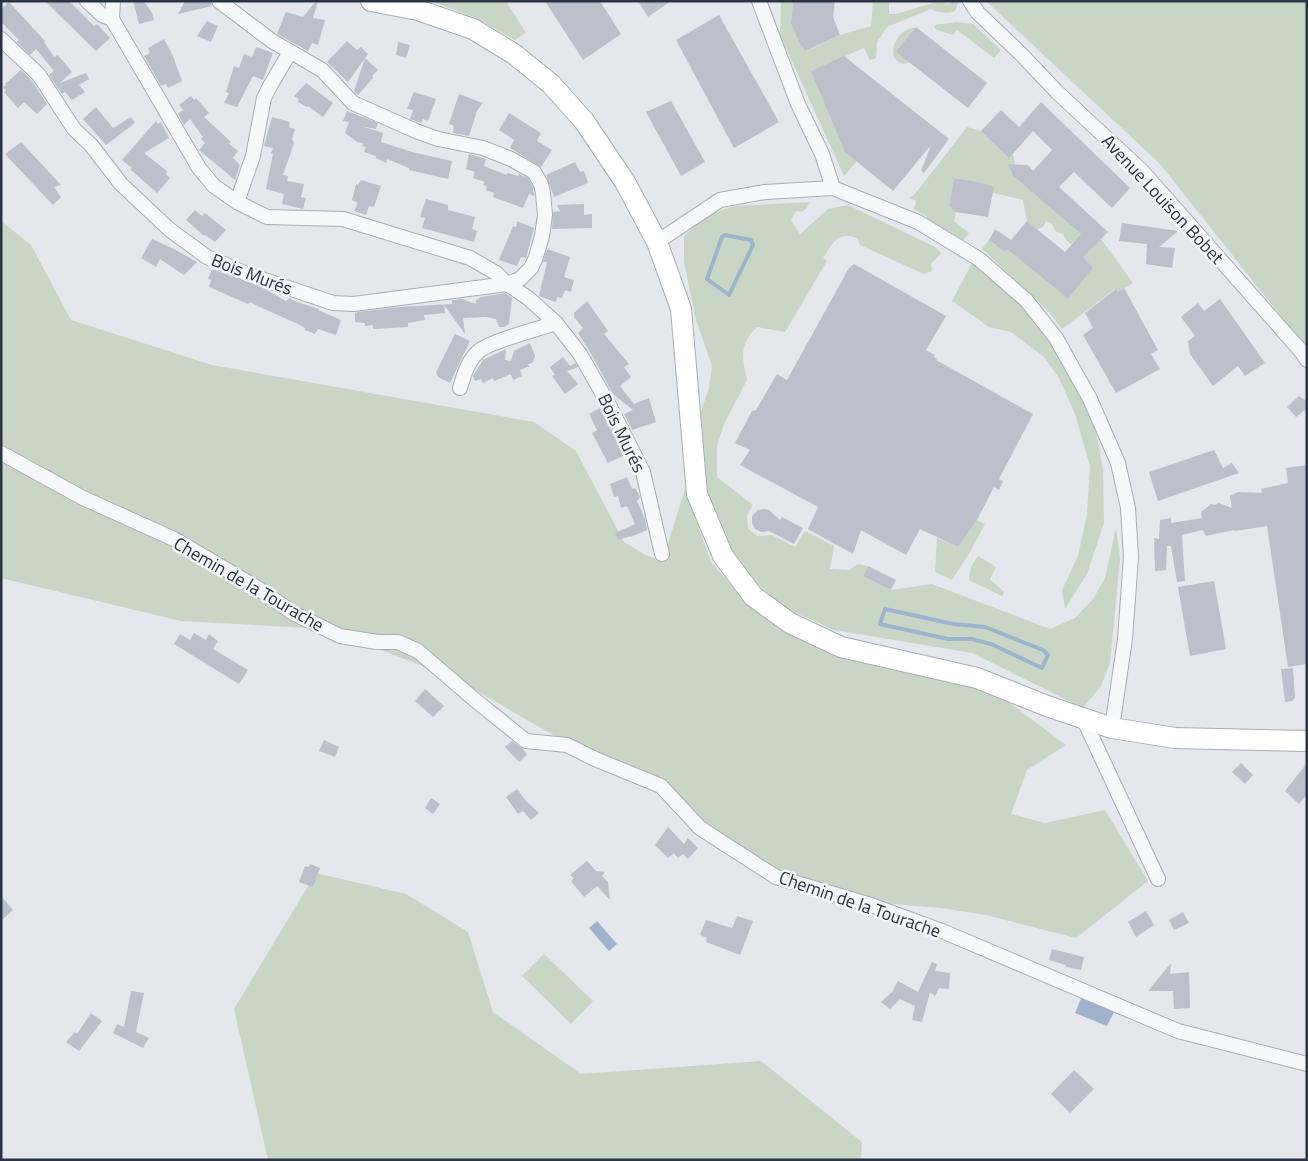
<svg xmlns="http://www.w3.org/2000/svg" width="1308" height="1161" font-family="'Titillium Web',sans-serif">
	<rect width="100%" height="100%" fill="#e4e7ec"/>
	<g fill="#c9d6c5">
		<path d="M436 1H506L526 33 515 40 476 18 436 3Z"/>
		<path d="M781 1H793L791 24 801 46H803L806 51 840 35 871 26 873 1H889V14H896L939 1H943L946 4 959 1 955 11C947 14 939 13 931 9L887 27 877 42 876 58 870 60 864 48 811 71 857 161 844 176 780 35Z"/>
		<path d="M986 1H1307V349L1160 164Z"/>
		<path d="M957 22 973 24 1001 50 994 58 957 30 953 35 937 30 934 28 936 25Z"/>
		<path d="M915 28 909 62 904 64C885 60 894 36 907 30 910 28 913 28 915 28Z"/>
		<path d="M967 127 981 131 1013 154 1015 164 1009 166 1013 176 1094 245 1101 239 1133 283 1118 292 1115 289 1062 329 1049 312 982 249 989 240 995 245 1007 249 1068 299 1093 268 1082 257 1076 240 1071 244 1066 240 1063 234 1055 231 1052 224 1046 221 1043 227 1037 229 1027 221 1023 200 993 193 979 182 954 178 949 206 956 212 954 221 969 233 962 242 927 224V217L914 209 916 201 909 198 915 194Z"/>
		<path d="M809 202 807 208 802 212 796 211 791 220 800 234 828 209 848 205 935 247 941 253 931 264 932 271 924 274 860 245 857 238C838 231 833 242 823 258L827 261 785 332 757 327C739 343 742 358 747 380L724 424 717 446V477L753 505 747 515 748 529 758 536 772 535 795 547 805 531 834 546 830 569 849 570 858 564 868 566 863 576 891 590 932 584 1050 629 1075 618 1093 599 1105 578 1116 528 1120 559 1110 663 1101 686 1083 708 972 653 834 630 787 609 750 578 722 539 708 496 698 447 700 414 709 388 712 366 696 320 684 262V236L707 215 734 206Z"/>
		<path d="M1 221 31 245 71 320 212 365 534 422 576 451 624 542 645 555 657 559 667 547 685 489 711 562 751 608 799 638 994 691 1066 745 1027 770 1011 814 1045 823 1105 810 1148 881 1076 938 986 915 941 908 869 902 792 880 755 863 650 776 577 743 555 736 456 679 327 629 181 621 1 578Z"/>
		<path d="M973 261 1021 303 1057 349 1094 419 1103 470 1104 523 1087 574 1065 609 1062 590 1078 556 1087 514 1090 466 1075 414 1059 378 1044 357 1011 332 989 327 952 301Z"/>
		<path d="M977 520 985 524 970 552 952 580 935 572 937 538 958 547Z"/>
		<path d="M978 556 996 567 990 579 1004 592 1002 596 969 580 971 566Z"/>
		<path d="M316 873 406 894 468 932 493 1012 581 1074 761 1061 862 1142 861 1160H268L234 1009Z"/>
		<path d="M544 954 593 1001 571 1024 522 976Z"/>
	</g>
	<g fill="#9fb4cc">
		<path d="M597 921 617 944 609 951 589 928Z"/>
		<path d="M1082 996 1115 1010 1107 1026 1075 1013Z"/>
	</g>
	<g fill="none" stroke-linecap="round" stroke-linejoin="round">
		<g stroke="#9fb4cc" stroke-width="4">
			<path d="M725 235 751 240 753 245 729 295 707 279 722 237Z"/>
			<path d="M885 609 953 624 985 627 1043 650 1048 655 1042 668 991 644 972 639H948L880 624Z"/>
		</g>
	</g>
	<g fill="#bbc0ca">
		<path d="M45 1H69L94 26 97 24 110 38 96 51Z"/>
		<path d="M133 1H144L152 13 154 20 139 24Z"/>
		<path d="M185 1H210L212 6 178 14Z"/>
		<path d="M316 1H318L313 18 325 20 318 45 312 43 308 51 277 34 286 12 303 17Z"/>
		<path d="M545 1H600L621 34 583 60Z"/>
		<path d="M638 1H671L648 17Z"/>
		<path d="M793 1H835L833 17 840 35 805 51 803 46H801L791 24Z"/>
		<path d="M9 2 45 41 44 42 54 57 58 55 72 72 60 83 86 73 89 79 79 85 85 92 72 100 65 92 62 94 49 75 54 71 36 49 30 55 17 42 19 40 1 22V9Z"/>
		<path d="M719 15 779 122 734 148 676 40Z"/>
		<path d="M207 21 218 26 211 42 197 36Z"/>
		<path d="M916 27 987 83 968 108 896 52Z"/>
		<path d="M164 39 173 56 182 81 168 88 166 84 161 86 144 56 150 53 148 48Z"/>
		<path d="M347 41 357 50 361 47 368 54 348 82 327 62Z"/>
		<path d="M398 42 410 45 406 58 396 55Z"/>
		<path d="M256 47 273 53 263 80 253 76 237 107 224 103 229 93 226 92 234 66 239 68 244 54 252 57Z"/>
		<path d="M844 56 949 139 924 173 921 171 931 145 893 191 845 152 811 71Z"/>
		<path d="M365 58 378 70 372 76 373 78 358 95 354 91Z"/>
		<path d="M21 70 32 81 47 104 37 114 24 102 18 108 4 92 6 91 3 87 6 85 5 84Z"/>
		<path d="M306 83 333 103 323 117 308 106 307 107 298 102 299 99 294 96Z"/>
		<path d="M414 92 436 99 428 121 423 119 421 123 410 119 413 110 407 109Z"/>
		<path d="M459 94 483 103 476 112V114L469 136 453 133 454 126 449 124Z"/>
		<path d="M191 96 194 100 196 98 209 113 204 117 231 142 229 144 238 151 233 158 240 165 235 180 199 150 205 143 201 139 203 137 190 119 184 125 178 114 183 110 179 105Z"/>
		<path d="M671 101 705 162 681 176 646 112Z"/>
		<path d="M1041 102 1130 188 1112 208 1074 172 1059 187 1108 232 1083 257 1093 268 1068 299 1007 249 1005 252 989 240 995 229 1011 240 1027 221 1065 252 1081 234 1013 176 1008 164 1028 165 1033 171 1052 150 1033 131 1009 158 981 131 1001 110 1019 127Z"/>
		<path d="M96 107 113 128 131 117 135 123 106 145 83 119Z"/>
		<path d="M347 111 378 123 376 129 361 126 383 133 381 142 412 152 452 161 448 179 409 170V168L387 159 386 163 376 158V156L364 152 366 147 362 146 363 143 357 142 345 133 349 122 343 121Z"/>
		<path d="M509 113 541 133 537 141 552 150 541 167 510 148 514 140 499 130Z"/>
		<path d="M272 117 290 122 289 127 295 129 292 139 294 143 283 175 288 176 287 181 304 184 301 197 306 198 303 209 282 204 284 194 266 189 273 154 271 153 273 148 264 146Z"/>
		<path d="M156 121 158 124 161 122 169 138 144 153 167 171 166 174 170 178 157 193 130 169 132 168 122 160Z"/>
		<path d="M21 142 61 185 54 187 61 197 53 205 5 154Z"/>
		<path d="M469 154 486 159 484 166 507 175V173L518 176 519 174 528 178 533 187 534 196 529 194 523 208 493 197 494 193 486 190 487 186 483 185 485 182 473 178 475 172 466 169Z"/>
		<path d="M575 162 580 172 584 171 588 183 554 197 546 175Z"/>
		<path d="M954 178 979 182 994 187 988 217 956 212 949 206Z"/>
		<path d="M361 180 381 186 374 207 369 206 366 215 354 211 358 203 352 200 356 184 358 185Z"/>
		<path d="M426 199 448 205V210L475 217 472 229 477 231 474 242 422 228 425 218 420 217Z"/>
		<path d="M584 204V215L592 214V228L552 229 553 212 560 211 557 205Z"/>
		<path d="M195 210 202 216 205 213 226 230 215 242 205 235H203L186 220Z"/>
		<path d="M517 221 534 228 526 258 521 257 517 266 499 260 513 226 516 227Z"/>
		<path d="M1122 223 1178 231 1159 247 1175 248 1172 268 1146 264 1147 244 1119 241Z"/>
		<path d="M152 239 174 249 197 262 184 275 160 259 156 267 141 258Z"/>
		<path d="M547 249 570 257 564 277 574 280 571 292 565 290 562 298 557 297 556 302 539 296 547 262H543Z"/>
		<path d="M854 264 946 316 926 350 935 355 934 357 937 359 936 360 1033 414 999 479 1003 481 999 490 994 487 977 520 958 547 920 529 906 555 861 530 853 554 808 529 818 507 740 465 750 450 735 443 752 411 756 410 777 374 787 380 849 268Z"/>
		<path d="M212 269 265 289 286 301 290 298 294 301 319 309 318 310 341 320 336 335 318 329 315 334 305 330V328L298 324 262 308 250 302 248 304 209 287 211 280 208 279Z"/>
		<path d="M1124 288 1158 350 1151 354 1160 369 1116 393 1083 335 1093 328 1085 313 1116 289 1118 292Z"/>
		<path d="M505 293 512 298 509 324 504 327H499L496 319 486 317 463 318 465 334 444 305 445 313 424 315 425 320 408 323V327L373 329V325L365 326V323L355 322V313L358 312 400 307 452 304V300L462 299 476 304V300L481 297Z"/>
		<path d="M1220 299 1265 363 1245 376 1238 366 1213 386 1190 354 1188 341 1195 336 1181 317 1198 303 1204 311Z"/>
		<path d="M587 301 608 331 604 334 629 364 624 367 631 377 620 386 634 404 649 398 656 422 632 430 624 414 633 410 613 394 590 352 578 333 583 328 574 317V313Z"/>
		<path d="M455 334 470 341 450 383 438 377 436 372Z"/>
		<path d="M530 343 535 356 533 362 527 365 530 366 520 370 522 376 513 380 511 374 494 381 493 378 483 383 481 379 475 381 473 376 483 360 506 349 505 360 511 361 514 351Z"/>
		<path d="M563 357 570 366 575 363 578 367 567 371 578 384 565 394 552 376 555 375 550 367Z"/>
		<path d="M1299 396 1307 401V408L1296 417 1287 407Z"/>
		<path d="M600 408 625 455 608 463 592 433 597 430 589 414Z"/>
		<path d="M1214 450 1223 468 1232 463 1239 473 1158 501 1149 472Z"/>
		<path d="M1307 465V664L1288 667 1267 526 1235 531 1234 530 1206 536 1203 530 1182 535 1185 581 1177 582 1171 546H1167L1166 570 1155 571 1154 538 1159 539 1160 520 1171 518V523L1202 518 1201 512 1211 504 1215 505 1219 503 1232 508 1230 496 1238 492 1262 493 1261 489 1288 483 1286 468Z"/>
		<path d="M627 477 632 489 635 488 640 497 637 501 645 519 647 530 631 537V536L618 540 615 533 635 524 627 506 621 508 618 496 614 497 610 484Z"/>
		<path d="M764 509 769 510 780 520 782 517 803 528 794 544 769 531 761 532 755 529 752 523V516L758 510Z"/>
		<path d="M868 566 896 580 891 590 863 576Z"/>
		<path d="M1214 581 1226 649 1190 656 1178 587Z"/>
		<path d="M194 633 206 640 209 634 218 641 213 649 248 670 239 684 174 644 180 634 190 640Z"/>
		<path d="M1293 668 1295 698 1292 701 1285 702 1281 669Z"/>
		<path d="M425 689 444 706 433 717 415 701Z"/>
		<path d="M324 740 339 747 335 757 319 751Z"/>
		<path d="M512 741 523 749 527 755 519 762 505 747Z"/>
		<path d="M1241 763 1253 775 1245 784 1232 772Z"/>
		<path d="M1307 763V795L1299 804 1285 791Z"/>
		<path d="M517 789 525 800 539 813 531 820 523 811 518 814 506 797Z"/>
		<path d="M431 798 440 804 433 814 425 808Z"/>
		<path d="M668 827 684 844 688 838 698 848 688 859 683 854 678 858 674 853 668 858 655 845Z"/>
		<path d="M587 861 596 871 605 872 602 876 608 882 610 900 597 886 584 897 571 881 574 878 570 875Z"/>
		<path d="M310 864 320 868 313 887 299 882 305 866 309 867Z"/>
		<path d="M1 896 13 910 1 921Z"/>
		<path d="M1146 911 1154 925 1136 937 1128 922Z"/>
		<path d="M1183 912 1189 923 1174 930 1169 920Z"/>
		<path d="M737 916 753 921 740 955 706 942 707 938 700 935 706 920 732 928Z"/>
		<path d="M1052 949 1084 957 1081 970 1066 967V965L1049 960Z"/>
		<path d="M932 962 937 964 935 971 950 973 949 989 939 988 935 996 930 992 922 1022 912 1020 915 1006 900 999 890 1009 881 1002 892 992 898 981 918 992Z"/>
		<path d="M1171 963 1170 974 1189 972 1190 1008 1174 1009 1173 991H1148Z"/>
		<path d="M131 991 144 993 136 1032 149 1038 143 1048 113 1033 117 1024 124 1027Z"/>
		<path d="M91 1013 102 1021 79 1051 66 1042 75 1032 77 1034Z"/>
		<path d="M1074 1070 1094 1089 1070 1113 1051 1094Z"/>
	</g>
	<g fill="none" stroke-linecap="round" stroke-linejoin="round">
		<g stroke="#a9aeb7" stroke-width="16">
			<g id="street">
				<path d="M87 1 102 15 112 19 199 168 214 186 237 202 267 217 343 219 470 258 496 273 507 284 528 298 556 323 580 354 608 403 643 472 662 554"/>
				<path d="M759 1 798 104 822 154 833 188"/>
				<path d="M970 1 978 13 1022 55 1057 92 1142 171 1300 350 1307 360"/>
				<path d="M112 19 113 1"/>
				<path d="M1 39 39 75 74 129 91 145 121 184 170 230 207 257 247 274 333 303 354 304 507 284 520 279 531 268 536 257 542 236 545 215 543 193 541 184 534 172 511 159 483 148 438 139 416 131 353 103 322 70 272 41 219 1"/>
				<path d="M237 202 253 156 264 98 270 86 290 52"/>
				<path d="M657 242 720 200 765 192 833 188 918 222 979 259 1026 300 1056 338 1090 399 1118 463 1128 508 1131 557 1125 639 1112 728"/>
				<path d="M460 388C464 375 468 360 479 351 491 341 538 329 556 323"/>
				<path d="M1 453 83 498 174 539 256 587 293 613 340 636 377 642H398L418 651 475 700 526 741 567 745 595 759 661 786 700 828 776 877 871 905 942 931 1178 1031 1307 1064"/>
				<path d="M1083 718 1158 879"/>
			</g>
		</g>
		<g stroke="#a9aeb7" stroke-width="22">
			<path id="secondary" d="M371 1 418 10 473 29 514 54 551 84 584 121 625 182 657 242 681 309 697 494 723 556 753 596 790 623 841 647 977 678 1047 706 1112 728 1175 738 1307 741"/>
		</g>
		<use href="#street" stroke="#f7f8fa" stroke-width="14"/>
		<use href="#secondary" stroke="#fff" stroke-width="20"/>
	</g>
	<g text-anchor="middle" dominant-baseline="central" stroke-width="5" stroke-linejoin="round" paint-order="stroke">
		<g font-size="18" fill="#2b3445" stroke="#f4f6f9">
			<text transform="translate(1163 199) rotate(47)">Avenue Louison Bobet</text>
			<text transform="translate(252 274) rotate(21)">Bois Murés</text>
			<text transform="translate(622 433) rotate(64)">Bois Murés</text>
			<text transform="translate(249 584) rotate(30)">Chemin de la Tourache</text>
			<text transform="translate(860 904) rotate(19)">Chemin de la Tourache</text>
		</g>
	</g>
	<rect width="1308" height="1161" fill="none" stroke="#2b3445" stroke-width="5"/>
</svg>
